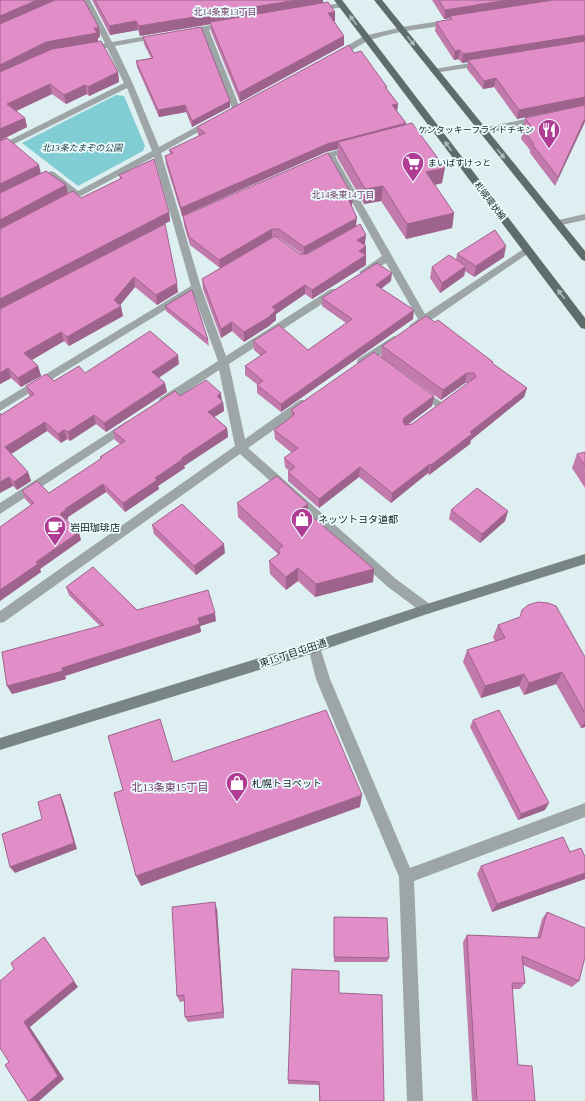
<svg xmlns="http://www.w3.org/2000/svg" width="585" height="1101" font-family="'Times New Roman','Noto Sans JP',serif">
	<rect width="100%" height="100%" fill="#ddeff0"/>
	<path fill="#80ced3" d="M116 95 124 96 145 146 143 151 78 186 22 143Z"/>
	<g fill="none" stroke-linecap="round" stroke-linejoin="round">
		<path fill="#9ea5a6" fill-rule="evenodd" d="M425 391 444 404 445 406 444 408H438L422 396 421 394Z"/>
		<g fill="#9ea5a6" fill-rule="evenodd">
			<path d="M82 0H90L112 42 159 34 163 36 159 38 115 46 133 84 159 147 209 120H215L216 122 161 153 201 287 226 356 331 289H339L340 291 339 293 229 364 245 439 300 400H308L309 403 308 406 248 448 396 579 431 605 433 609 431 613 427 614 423 613 388 587 240 454 4 622 0 623V611L235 446 219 370 168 404H160L159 401 160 398 218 361 193 293 0 411V402L191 286 154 157 64 205 59 202 71 195 50 178 37 184 32 181 51 171 54 172 78 191 152 151 127 88 0 151V145L124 83 107 48H103L99 46 105 43Z"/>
			<path d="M342 3 346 5 345 7 315 11 311 9 315 7Z"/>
			<path d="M453 19 457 21 456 23C428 29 398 30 370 40 361 43 344 58 334 56L333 54 364 36 402 27Z"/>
			<path d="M226 22H229V26L209 30 240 108 236 111 232 108 201 31 185 34 181 32 185 30Z"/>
			<path d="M483 61H486V65L434 73 430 71 434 69Z"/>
			<path d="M539 116 542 117 543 119 542 121 483 134 479 131 483 128Z"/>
			<path d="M435 125 439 128 438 130 403 139 399 136 400 134Z"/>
			<path d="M352 146 355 147 356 149 355 151 335 156 425 314 525 248 528 247 533 250 418 329H410L409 326 418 319 386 263 367 274 364 275 359 272 382 256 328 159 315 164 311 161 327 153Z"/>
			<path d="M585 214V220L557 226 552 223 554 221Z"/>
			<path d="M394 336 398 337 399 340 398 343 366 365H358L357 362 358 359Z"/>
			<path d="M127 421 131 422 132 425 131 428 0 514V503Z"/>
			<path d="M314 641 319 643 320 647 330 679 410 868 585 803V817L414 881 423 1101H407L399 877 316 679 308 647 309 643Z"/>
		</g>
		<path fill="#798484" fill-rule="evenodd" d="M585 554V564L427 614 314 653 0 750V738L314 641 427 604Z"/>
		<g fill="#5e6c6c" fill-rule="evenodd">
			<path d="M334 0H342L585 318V329L581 328Z"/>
			<path d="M374 0H382L585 251V261L582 260Z"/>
		</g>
	</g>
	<g fill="#c279ac" fill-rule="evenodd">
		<path d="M0 0 99 28 100 37 98 38V41L118 72 119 82 89 96 87 94 66 104 52 94 16 111 25 118 27 127 1 140 41 174 66 185 68 194 81 198 120 179 119 175 169 212 170 221 124 245 178 292 157 305 135 287 120 305 123 316 69 346 64 341 31 360 38 366 41 376 21 387 11 378 0 384Z"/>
		<path d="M92 0H323V3L335 12V21H334L344 36V45L240 102 211 31V24L140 36 138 30 110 35Z"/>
		<path d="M432 0H585V105L517 119 494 87 483 89 467 69 468 62 462 63 458 59 454 60 435 31 436 22 449 20 450 18 444 19Z"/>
		<path d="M143 37 230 101V107L192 127 186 112 159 117 137 67 136 61 151 58 144 44Z"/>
		<path d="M354 53 387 89 398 104 397 111 406 123V125L442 183 435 185 454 213 452 228 406 239 381 201 364 204 337 157 338 149 326 152 182 216 166 164 165 156 170 154 169 150 200 136 198 135 197 127Z"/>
		<path d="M585 105 555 186 530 153V150L521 139 523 130H525L523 127 525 118Z"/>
		<path d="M351 206 356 226 365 244 364 245 366 246V265L312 299 305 294 276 314V320L269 326 244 342 232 331 221 338 203 289 202 279 273 238 220 268 190 245 184 225 183 216 352 206ZM352 228 307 254H306ZM277 238H279L302 254H300Z"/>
		<path d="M457 254 504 257 474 277 465 271 464 276 440 293 430 278 432 267 456 260Z"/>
		<path d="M391 281 381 289 413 319 281 412 257 393V385H258L245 375V366L261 356 254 350 253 341 308 350 346 323 322 306V298Z"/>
		<path d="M165 306 208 340 209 346 166 311Z"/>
		<path d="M382 346 493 364 527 388 524 397 471 440 470 444 429 475 428 473 391 503 359 477 319 508 288 481V472L289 471 285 467 284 458 292 453 275 439 274 430 291 418V410L434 396 432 406 407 425 412 424 469 383H465L441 400 381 357Z"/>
		<path d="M179 364 159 377 167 392 106 432 96 424 70 441 67 439 61 443 47 431 11 454 28 472 31 481 17 490 13 486 4 490 1 415 30 396 29 395 26 386 54 381 85 373Z"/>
		<path d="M180 396 222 401 223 402 224 411 214 417 227 428 228 437 184 466 185 468 158 486 159 489 125 512 106 492 68 517V519L67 520 81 540 40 569 41 572 0 601V527L31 505 25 499 22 491 49 493 101 459 100 457 120 444 115 440 113 431Z"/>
		<path d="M585 452V488L572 468 577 454Z"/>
		<path d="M237 503 308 504V513L374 569 373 582 315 597 298 581 286 590 270 574 269 561 278 555V554L238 517Z"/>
		<path d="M451 510 508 511 505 521 480 543 449 519Z"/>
		<path d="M152 525 225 553 196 575 154 534Z"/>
		<path d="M66 587 137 610 216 621 200 626 201 632 65 676 66 679 12 694 100 626 69 595Z"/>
		<path d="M498 625 585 657V727L581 728 556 684 524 695 519 686 481 698 463 662 467 650 495 641 493 637Z"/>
		<path d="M473 720 545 810 518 820 470 727Z"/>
		<path d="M570 852 585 879 492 912 477 874 481 866Z"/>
		<path d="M217 909 224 1018 188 1022 185 1017 184 1001 180 1002 177 996Z"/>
		<path d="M547 912 579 981 572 987 523 965 525 983 520 989H512L518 1065 535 1101H472L463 942 467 935 537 938 542 919Z"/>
		<path d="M334 917 389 958 387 962H334Z"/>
		<path d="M339 993 384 1101H319V1085L288 1084V1080Z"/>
	</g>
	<g fill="#9e638c">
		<path d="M37 0H60L0 26V16Z"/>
		<path d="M297 0H323V5L210 22 211 24 140 36 139 26Z"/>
		<path d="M508 0H561L450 16V18L444 19 445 10Z"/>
		<path d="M335 12V21L328 22V13Z"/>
		<path d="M136 21 138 30 110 35 109 26Z"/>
		<path d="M94 28H99L100 37 98 38V43L0 75V65L46 42Z"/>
		<path d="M585 35V43L468 60V62L462 63 463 54Z"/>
		<path d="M344 36V45L240 102 239 93Z"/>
		<path d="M460 50 458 59 454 60 455 51Z"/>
		<path d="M118 72 119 82 89 96 88 87Z"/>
		<path d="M496 78 494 87 483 89 484 81Z"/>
		<path d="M50 84 52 94 10 114 7 104Z"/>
		<path d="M85 85 87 94 66 104 64 95Z"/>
		<path d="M585 97V105L517 119 519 110Z"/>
		<path d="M230 101V107L192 127V121Z"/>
		<path d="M398 104 397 111 392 113V105Z"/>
		<path d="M185 105 186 112 159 117 158 110Z"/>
		<path d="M25 118 27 127 1 140 2 142 0 144V129Z"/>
		<path d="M585 118V122L555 186 558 177Z"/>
		<path d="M406 123 405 131 338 142V149L326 152 182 216 181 208 327 144Z"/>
		<path d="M39 165 41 174 0 195V184Z"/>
		<path d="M445 168 442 183 424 187 426 172Z"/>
		<path d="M66 185 68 195 0 231V220Z"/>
		<path d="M383 186 381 201 364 204 365 189Z"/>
		<path d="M353 197 352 206 347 207 348 198Z"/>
		<path d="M169 212 170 221 0 310V299Z"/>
		<path d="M454 213 452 228 406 239 407 224Z"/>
		<path d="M357 218 356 226 304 255V247Z"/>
		<path d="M272 229V238L220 268 219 260Z"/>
		<path d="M366 235 365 244 357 250V240Z"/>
		<path d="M366 246V265L312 299V290L359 251Z"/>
		<path d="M506 246 504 257 474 277 476 266Z"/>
		<path d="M466 266 464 276 440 293 442 283Z"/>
		<path d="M392 273 391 281 375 293 376 285Z"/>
		<path d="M134 277 135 287 117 309 121 306 123 316 69 346 67 337 114 300Z"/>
		<path d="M177 283 178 292 157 305 156 295Z"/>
		<path d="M305 285V294L276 314V320L269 326 244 342V332L272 307Z"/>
		<path d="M414 310 413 319 281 412V404Z"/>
		<path d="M232 322V331L221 338V329Z"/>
		<path d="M61 332 64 341 27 363 24 353Z"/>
		<path d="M178 355 179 364 154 381 152 372Z"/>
		<path d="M38 366 41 376 21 387 18 378Z"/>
		<path d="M8 368 11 378 0 384V373Z"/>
		<path d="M467 373 465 383 441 400 443 390Z"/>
		<path d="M165 383 167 392 106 432 104 423Z"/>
		<path d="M527 388 524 397 471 440 470 444 429 475 431 465 470 432Z"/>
		<path d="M221 393 222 402 217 396Z"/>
		<path d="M434 396 432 406 403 428V422L404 418Z"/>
		<path d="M223 402 224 411 208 421V412Z"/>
		<path d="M94 415 96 424 70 441 68 432Z"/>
		<path d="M45 422 47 431 8 456 5 447Z"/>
		<path d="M227 428 228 437 184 466 185 468 158 486 159 489 125 512 123 503 155 478 182 458Z"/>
		<path d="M64 430 67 439 61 443 58 434Z"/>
		<path d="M430 464 428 473 391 503 392 493Z"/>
		<path d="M360 467 359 477 319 508V499Z"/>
		<path d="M28 472 31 481 17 490 14 482Z"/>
		<path d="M9 477 13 486 0 493V482Z"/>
		<path d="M103 484 106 492 68 517V519L63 522 60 514 65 509Z"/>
		<path d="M308 504V517L302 508Z"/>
		<path d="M508 511 505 521 480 543 482 534Z"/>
		<path d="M79 532 81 540 40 569 41 572 0 601V590L36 562Z"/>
		<path d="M224 544 225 553 196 575 194 566Z"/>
		<path d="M298 568V581L286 590V577Z"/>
		<path d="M374 569 373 582 315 597 316 584Z"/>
		<path d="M215 613 216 621 200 626 201 632 65 676 66 679 12 694 7 686 62 668 198 618Z"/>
		<path d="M562 672 556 684 524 695 529 683Z"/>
		<path d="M524 674 519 686 481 698 485 686Z"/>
		<path d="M585 721V727L581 728Z"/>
		<path d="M60 794 63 801 77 849 15 873 10 867Z"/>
		<path d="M362 795 360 807 141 886 136 876Z"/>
		<path d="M549 803 545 810 518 820 521 814Z"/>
		<path d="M585 873V879L492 912 497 904Z"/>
		<path d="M215 902 217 909 224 1018 223 1012Z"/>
		<path d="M44 937 49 944 78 987 30 1027 64 1079 39 1101H29L24 1022Z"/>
	</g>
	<g fill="#e18dc8" stroke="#9e638c">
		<path d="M0 0H37L0 16Z"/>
		<path d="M55 0H84L99 28H94L97 33 46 42 0 65V24Z"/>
		<path d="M95 0H297L139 26 136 21 109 26Z"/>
		<path d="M439 0H508L445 10Z"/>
		<path d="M553 0H585V35L463 54 460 50 455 51 436 22 452 19 450 16Z"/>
		<path d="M328 2 335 12 328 13 344 36 239 93 210 22Z"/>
		<path d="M201 27 230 101 192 121 185 105 158 110 136 61 153 58 143 37Z"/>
		<path d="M101 41 118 72 88 87 85 85 64 95 50 84 7 104 25 118 0 129V72L52 49Z"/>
		<path d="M585 41V97L519 110 496 78 484 81 468 60Z"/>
		<path d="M349 45 354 53 361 51 387 87H385L398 104 392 105 406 123 327 144 181 208 165 156 173 153 169 150 205 133 197 127Z"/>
		<path d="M585 105V118L558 177 532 144H534L523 130 532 128 525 118Z"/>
		<path d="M412 123 445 168 426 172 454 213 407 224 383 186 365 189 338 142Z"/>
		<path d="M7 138 39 165 0 184V141Z"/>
		<path d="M328 153 353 197 348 198 357 218 304 247 279 229H272L219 260 189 237 183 216Z"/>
		<path d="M154 159 169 212 0 299V229L73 191 81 198 122 178 119 175Z"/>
		<path d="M46 171 66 185 0 220V193Z"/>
		<path d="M165 224 177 283 156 295 134 277 114 300 121 306 67 337 61 332 24 353 38 366 18 378 8 368 0 373V309Z"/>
		<path d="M360 224 366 235 357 240 366 246 359 251 366 255 312 290 305 285 272 307 276 310 269 317 244 332 232 322 221 329 202 279 275 236 300 254H307Z"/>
		<path d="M495 230 506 246 476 266 457 254Z"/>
		<path d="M449 255 466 266 442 283 432 267Z"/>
		<path d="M377 263 392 273 376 285 414 310 281 404 257 385 263 381 245 366 266 352 253 341 279 325 308 350 352 319 322 298Z"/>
		<path d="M192 290 208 340 165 306Z"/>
		<path d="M426 316 435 322 438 320 493 362 492 363 527 388 470 432 472 434 431 465 430 464 392 493 360 467 319 499 288 472 295 467 284 458 298 448 274 430 295 414 291 410 374 352 434 396 404 418 403 422 405 425 412 424 476 377 474 373H467L443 390 382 346Z"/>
		<path d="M150 331 178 355 152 372 165 383 104 423 94 415 68 432 64 430 58 434 45 422 5 447 28 472 14 482 9 477 0 482V413L1 415 34 394 26 386 46 374 54 381 79 366 85 373Z"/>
		<path d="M206 380 221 393 217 396 223 402 208 412 227 428 182 458 183 459 155 478 157 480 123 503 103 484 65 509 66 510 60 514 79 532 36 562 38 564 0 590V527L34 503 22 491 37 481 49 493 102 458 100 457 125 441 113 431 175 391 180 396Z"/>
		<path d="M585 452V466L577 454Z"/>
		<path d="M277 476 308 504 302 508 374 569 316 584 298 568 286 577 269 561 280 553 278 550 283 546 237 503Z"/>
		<path d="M477 488 508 511 482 534 451 510Z"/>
		<path d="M182 504 224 544 194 566 152 525Z"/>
		<path d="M93 567 137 610 208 590 215 613 198 618 200 624 62 668 63 671 7 686 2 652 104 625 66 587Z"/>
		<path d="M538 602 548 603 556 606 585 657V713L562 672 529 683 524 674 485 686 467 650 505 638 498 625 520 617 522 610 528 605Z"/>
		<path d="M326 710 362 795 136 876 114 793 123 790 108 736 160 719 173 762Z"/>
		<path d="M499 710 549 803 521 814 473 720Z"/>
		<path d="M60 794 74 843 10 867 2 834 42 819 38 802Z"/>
		<path d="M563 837 570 852 581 848 585 857V873L497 904 481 866Z"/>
		<path d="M215 902 223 1012 185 1017 184 995 177 996 172 907Z"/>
		<path d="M547 912 585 928V957L579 981 522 956 525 983H512L518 1065 532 1066 535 1101H477L467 935 540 938Z"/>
		<path d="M334 917 387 918 389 958 334 957Z"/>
		<path d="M44 937 74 981 24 1022 58 1076 29 1101H28L5 1065 9 1062 0 1048V981L14 969 11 963Z"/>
		<path d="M292 969 339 971V993L382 995 384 1101H320L319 1082 288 1080Z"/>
	</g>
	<defs><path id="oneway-solid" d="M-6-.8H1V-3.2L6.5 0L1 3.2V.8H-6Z"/></defs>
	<g fill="#abbbbc">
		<use href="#oneway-solid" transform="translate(353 20) rotate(-127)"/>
		<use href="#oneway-solid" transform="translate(411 41) rotate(52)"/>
		<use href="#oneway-solid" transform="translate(448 146) rotate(-127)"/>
		<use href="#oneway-solid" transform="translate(501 154) rotate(51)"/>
		<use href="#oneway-solid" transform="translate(561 294) rotate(-127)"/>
	</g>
	<defs>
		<g id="restaurant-pin" transform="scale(1.15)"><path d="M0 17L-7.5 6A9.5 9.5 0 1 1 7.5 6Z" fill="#b13c94" stroke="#eafcfd"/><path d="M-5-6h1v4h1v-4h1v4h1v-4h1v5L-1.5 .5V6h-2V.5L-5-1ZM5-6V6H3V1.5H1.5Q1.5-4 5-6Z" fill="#fff"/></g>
		<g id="supermarket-pin" transform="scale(1.15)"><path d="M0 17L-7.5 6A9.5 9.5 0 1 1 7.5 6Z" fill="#b13c94" stroke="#eafcfd"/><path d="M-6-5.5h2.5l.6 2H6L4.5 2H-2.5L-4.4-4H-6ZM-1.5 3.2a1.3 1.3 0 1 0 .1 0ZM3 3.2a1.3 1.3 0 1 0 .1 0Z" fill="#fff"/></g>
		<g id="shop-pin" transform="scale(1.15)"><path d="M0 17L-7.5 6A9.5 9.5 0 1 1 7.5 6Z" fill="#b13c94" stroke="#eafcfd"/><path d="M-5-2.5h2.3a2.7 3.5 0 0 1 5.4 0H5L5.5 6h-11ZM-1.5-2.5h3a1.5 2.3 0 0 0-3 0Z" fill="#fff"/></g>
		<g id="cafe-pin" transform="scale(1.15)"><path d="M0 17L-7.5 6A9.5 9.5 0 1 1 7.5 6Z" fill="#b13c94" stroke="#eafcfd"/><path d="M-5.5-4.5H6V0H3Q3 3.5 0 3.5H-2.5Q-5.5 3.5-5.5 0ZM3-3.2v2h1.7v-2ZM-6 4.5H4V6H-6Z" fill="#fff"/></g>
	</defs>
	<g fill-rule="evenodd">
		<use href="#restaurant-pin" x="549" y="130"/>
		<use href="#supermarket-pin" x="413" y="163"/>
		<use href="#shop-pin" x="302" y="519"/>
		<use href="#cafe-pin" x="55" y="527"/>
		<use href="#shop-pin" x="237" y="783"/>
	</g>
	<g text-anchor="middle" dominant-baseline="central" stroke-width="3.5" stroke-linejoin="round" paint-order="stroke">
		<g font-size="9" fill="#753a65" stroke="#eafcfd">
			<text x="225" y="12">北14条東13丁目</text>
			<text x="343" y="195">北14条東14丁目</text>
		</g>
		<g font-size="9" fill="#181f1f" stroke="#eafcfd" text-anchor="end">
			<text x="534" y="130">ケンタッキーフライドチキン</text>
			<text x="428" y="163" text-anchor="start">まいばすけっと</text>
		</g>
		<g font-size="9" font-style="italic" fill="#274041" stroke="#eafcfd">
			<text x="82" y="148">北13条たまぞの公園</text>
		</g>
		<g font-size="9" fill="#181f1f" stroke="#eafcfd">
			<text transform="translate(490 201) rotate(53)">札幌環状線</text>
		</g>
		<g font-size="10" fill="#181f1f" stroke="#eafcfd" text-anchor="start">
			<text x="318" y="519">ネッツトヨタ道都</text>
			<text x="70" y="527">岩田珈琲店</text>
			<text x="252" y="783">札幌トヨペット</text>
		</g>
		<g font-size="10" fill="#181f1f" stroke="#eafcfd">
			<text transform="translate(293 653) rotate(-18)">東15丁目屯田通</text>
		</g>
		<g font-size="11" fill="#753a65" stroke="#eafcfd">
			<text x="170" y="787">北13条東15丁目</text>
		</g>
	</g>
</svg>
